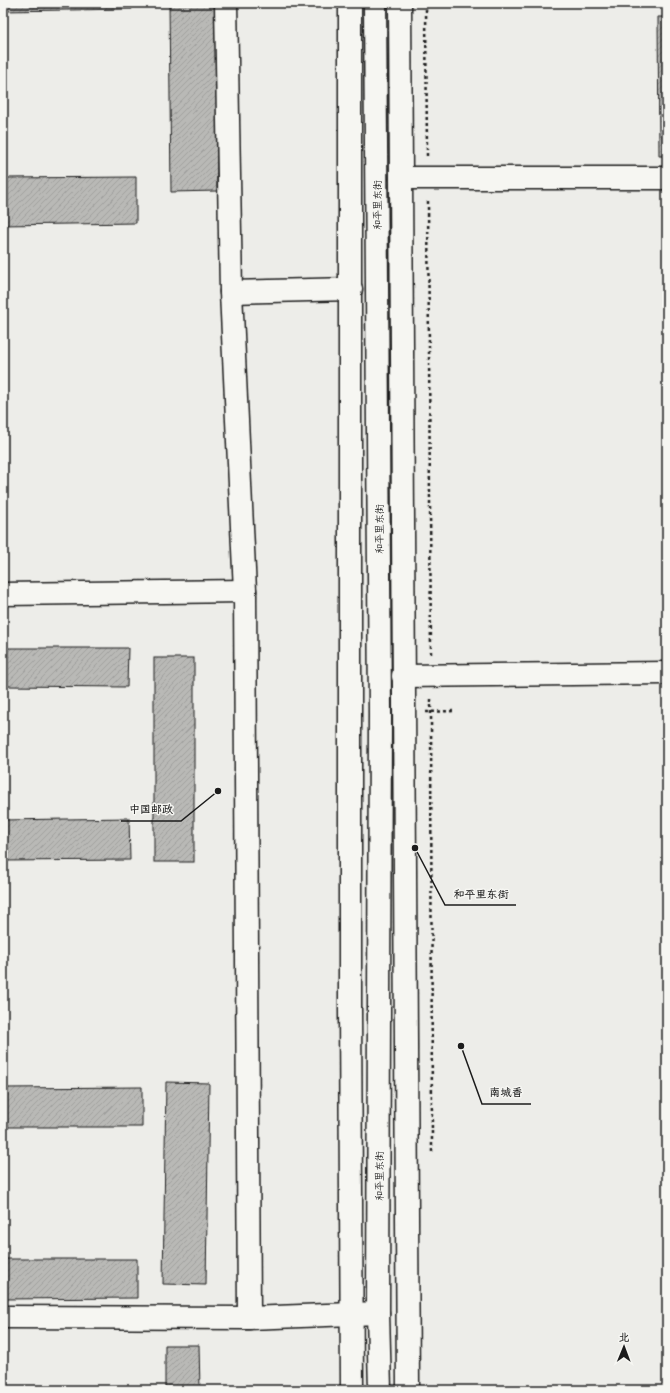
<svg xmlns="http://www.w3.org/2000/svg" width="670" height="1393" font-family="Delius,'LXGW WenKai TC',sans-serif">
	<defs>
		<pattern id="building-hatch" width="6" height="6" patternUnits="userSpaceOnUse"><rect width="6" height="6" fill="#b9b9b6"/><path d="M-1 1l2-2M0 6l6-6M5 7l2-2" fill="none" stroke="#9e9e9c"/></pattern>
	</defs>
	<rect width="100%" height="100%" fill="#edede9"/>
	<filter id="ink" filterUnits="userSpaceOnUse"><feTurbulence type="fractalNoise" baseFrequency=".025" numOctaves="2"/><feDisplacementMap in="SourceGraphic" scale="8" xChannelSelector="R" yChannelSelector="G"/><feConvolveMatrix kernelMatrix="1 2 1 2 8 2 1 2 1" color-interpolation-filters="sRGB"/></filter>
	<g filter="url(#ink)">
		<path fill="#ddddda" d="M665 219H667V500H666Z"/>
		<g fill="url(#building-hatch)" stroke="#1c1c1c">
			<path d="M3 3H132V9L3 11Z"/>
			<path d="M169 3H216L217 191 171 192Z"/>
			<path d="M458 3H517V6L458 5Z"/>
			<path d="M658 17H667V156H659Z"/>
			<path d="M136 177V223L3 225V178Z"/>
			<path d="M3 648H128L127 687 3 686Z"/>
			<rect x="154" y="658" width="40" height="204"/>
			<path d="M129 818 130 860 3 861V820Z"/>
			<path d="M166 1082 209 1083 206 1285 163 1284Z"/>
			<path d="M142 1087V1127H3V1088Z"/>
			<path d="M3 1259H137V1298L3 1299Z"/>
			<path d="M165 1345H199L200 1390H165Z"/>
		</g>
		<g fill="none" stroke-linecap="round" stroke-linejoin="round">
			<g stroke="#1c1c1c" stroke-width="25">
				<g id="minor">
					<path d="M226 3 231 292 245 591 249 1318 378 1313"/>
					<path d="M350 3V1008L352 1390"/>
					<path d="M401 178H667"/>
					<path d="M231 292 351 289"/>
					<path d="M3 594 245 591"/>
					<path d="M403 676 667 673"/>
					<path d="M3 1317 249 1318"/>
				</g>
			</g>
			<g stroke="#1c1c1c" stroke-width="25">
				<g id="tertiary">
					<path d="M375 3 380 713 378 1313 380 1390"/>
					<path d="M400 3 408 1390"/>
				</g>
			</g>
			<g stroke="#1c1c1c" stroke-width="2.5" stroke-dasharray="3 3" stroke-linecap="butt">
				<path d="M426 3 427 156"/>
				<path d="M428 201 431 654"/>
				<path d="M431 699 432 1154"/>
				<path d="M426 712 454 711"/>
			</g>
			<use href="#minor" stroke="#f6f6f2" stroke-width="22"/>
			<use href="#tertiary" stroke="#f6f6f2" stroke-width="22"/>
		</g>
	</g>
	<g text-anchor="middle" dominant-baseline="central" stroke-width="3" stroke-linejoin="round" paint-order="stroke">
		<g font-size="10" fill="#1c1c1c" stroke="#f6f6f2">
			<text transform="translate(377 205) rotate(-90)">和平里东街</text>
			<text transform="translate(379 529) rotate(-90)">和平里东街</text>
			<text transform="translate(379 1176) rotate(-90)">和平里东街</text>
		</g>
	</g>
	<path fill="none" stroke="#1c1c1c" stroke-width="1.5" d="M218 791L181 821H121M415 848L445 905H516M461 1046L482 1104H531"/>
	<g fill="#1c1c1c" stroke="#f6f6f2" stroke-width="1.5">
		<circle cx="218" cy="791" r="4"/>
		<circle cx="415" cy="848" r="4"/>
		<circle cx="461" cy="1046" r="4"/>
	</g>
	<g font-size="11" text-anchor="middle" font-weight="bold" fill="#1c1c1c" stroke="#f6f6f2" stroke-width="3" stroke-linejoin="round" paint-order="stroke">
		<text x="151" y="813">中国邮政</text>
		<text x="481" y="898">和平里东街</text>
		<text x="506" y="1096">南城香</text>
	</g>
	<rect width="670" height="1393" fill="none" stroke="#f6f6f2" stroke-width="16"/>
	<rect x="8" y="8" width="654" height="1377" fill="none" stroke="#1c1c1c" stroke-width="1.5" filter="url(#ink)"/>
	<g transform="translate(624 1347) rotate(1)" stroke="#f6f6f2" stroke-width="3" paint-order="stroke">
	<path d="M0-3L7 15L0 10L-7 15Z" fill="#1c1c1c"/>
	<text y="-6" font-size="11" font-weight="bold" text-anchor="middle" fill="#1c1c1c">北</text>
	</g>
</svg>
